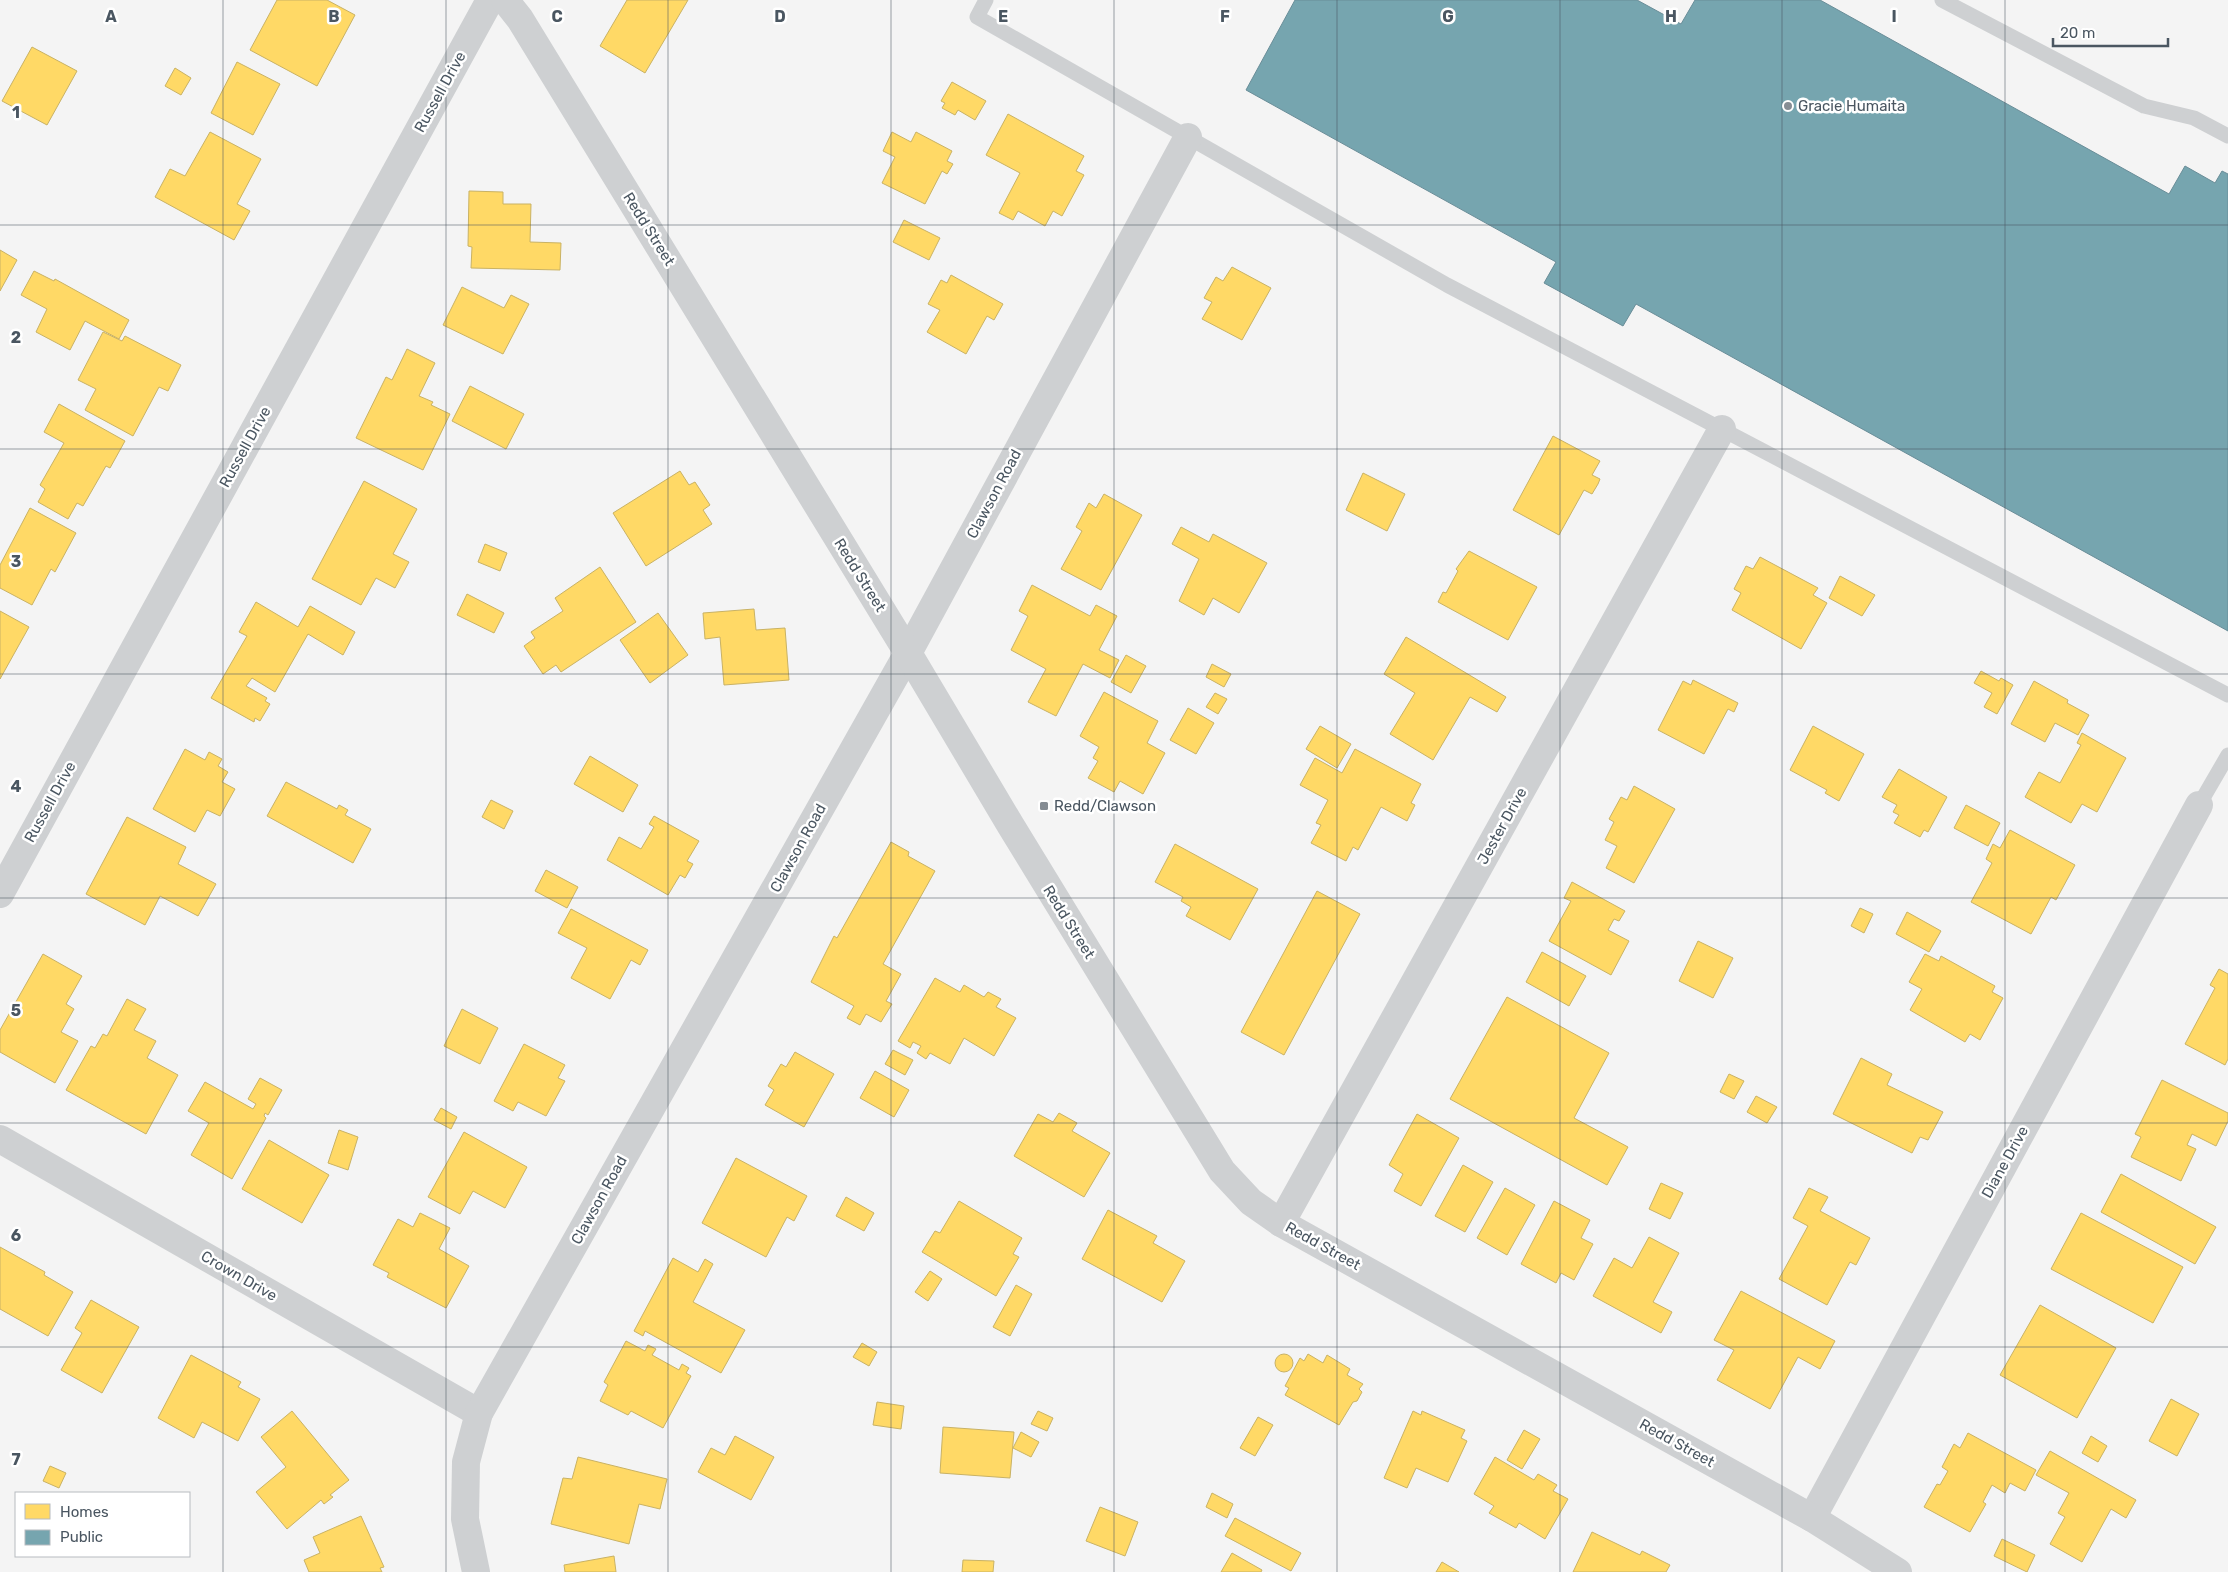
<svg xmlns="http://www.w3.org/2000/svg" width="2228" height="1572" font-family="Rubik,sans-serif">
	<rect width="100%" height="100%" fill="#f4f4f4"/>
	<g fill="#ffd966" stroke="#c9b264">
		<path d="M277 0H327L355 15 317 86 250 50Z"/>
		<path d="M627 0H688L645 73 600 46Z"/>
		<path d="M32 47 77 71 47 125 2 101Z"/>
		<path d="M237 62 280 84 253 135 211 113Z"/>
		<path d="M175 68 191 78 181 95 165 86Z"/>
		<path d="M952 82 986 101 975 120 958 110 955 115 942 108 945 103 941 101Z"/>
		<path d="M1008 114 1084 156 1076 171 1084 175 1062 216 1053 211 1045 226 1018 211 1013 220 999 213 1020 173 986 155Z"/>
		<path d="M210 132 261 159 237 204 250 211 234 240 155 197 170 169 185 176Z"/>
		<path d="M892 132 911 142 916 132 952 151 947 161 953 164 947 174 942 171 925 204 882 183 895 157 883 151Z"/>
		<path d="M469 191 503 192V204H531L530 242 561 243 560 270 471 268 472 247 468 246Z"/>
		<path d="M904 220 940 238 929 260 893 242Z"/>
		<path d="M0 250 17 260 0 291Z"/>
		<path d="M1232 267 1271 288 1242 340 1202 319 1212 302 1204 298 1216 277 1223 281Z"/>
		<path d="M34 271 54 281 55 279 129 320 119 339 85 321 70 350 36 332 47 309 21 295Z"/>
		<path d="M951 275 1003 304 994 320 987 316 966 354 927 332 940 310 928 304 941 280 947 283Z"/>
		<path d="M462 287 504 308 511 295 529 304 503 354 443 325Z"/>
		<path d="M103 332 122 341 125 336 181 365 168 391 159 387 133 436 85 410 96 389 78 380Z"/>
		<path d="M407 349 435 363 419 396 433 402 431 405 450 414 423 470 356 438 386 377 392 380Z"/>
		<path d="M470 386 524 414 506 449 452 421Z"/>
		<path d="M59 404 125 441 110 468 106 466 83 506 77 503 68 519 38 502 45 489 40 485 64 443 44 432Z"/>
		<path d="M1553 436 1600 461 1592 475 1600 479 1598 484 1592 494 1584 490 1559 535 1513 510Z"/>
		<path d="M680 471 689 485 695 482 710 505 703 510 712 524 646 566 613 513Z"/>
		<path d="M1363 473 1405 494 1387 531 1346 510Z"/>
		<path d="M364 481 417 509 393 554 409 562 395 588 376 578 361 605 312 579Z"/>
		<path d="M1104 494 1142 515 1101 590 1061 569 1082 531 1076 527 1089 503 1096 508Z"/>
		<path d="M30 508 76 533 55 572 51 569 32 605 0 588V565Z"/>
		<path d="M1181 527 1209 542 1213 534 1267 563 1239 613 1213 598 1204 615 1179 601 1199 559 1172 544Z"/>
		<path d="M485 544 507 553 500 571 478 562Z"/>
		<path d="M1469 551 1537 587 1508 640 1438 602 1443 592 1446 593 1458 571 1456 569Z"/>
		<path d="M1760 557 1818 588 1813 595 1827 603 1801 649 1732 610 1741 593 1734 589 1746 566 1753 569Z"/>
		<path d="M600 567 636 622 561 672 556 665 543 674 524 646 535 638 531 632 563 611 555 598Z"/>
		<path d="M1840 576 1875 595 1862 616 1829 598Z"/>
		<path d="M1032 585 1090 616 1096 605 1117 616 1099 650 1119 660 1110 678 1083 664 1056 716 1028 702 1046 669 1011 650 1028 616 1019 611Z"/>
		<path d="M467 594 504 613 494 633 457 615Z"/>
		<path d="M256 602 298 627 310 606 355 632 343 655 308 634 275 692 252 678 246 686 267 698 265 701 270 704 260 721 255 718 254 722 211 698 247 636 239 632Z"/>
		<path d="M754 609 756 630 785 628 789 680 724 685 720 637 705 639 703 613Z"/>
		<path d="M0 611 29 627 0 679Z"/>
		<path d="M658 613 688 655 650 683 620 640Z"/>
		<path d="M1406 637 1506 697 1497 712 1470 697 1433 760 1390 734 1415 693 1384 674Z"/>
		<path d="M1126 655 1146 666 1131 693 1111 682Z"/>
		<path d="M1212 664 1231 674 1224 687 1206 677Z"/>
		<path d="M1981 671 1999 681 2001 678 2013 685 1997 714 1984 707 1992 693 1974 683Z"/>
		<path d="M1693 680 1738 703 1734 712 1728 709 1704 754 1658 730 1683 681 1691 685Z"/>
		<path d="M2034 681 2068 700 2067 703 2089 715 2078 735 2055 723 2045 742 2011 724Z"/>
		<path d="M1104 692 1158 721 1147 743 1165 753 1143 794 1120 781 1114 792 1088 778 1098 761 1093 758 1099 747 1080 736Z"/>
		<path d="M1215 693 1227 699 1218 714 1206 707Z"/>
		<path d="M1188 708 1214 723 1196 754 1170 740Z"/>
		<path d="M1320 726 1351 744 1337 768 1306 749Z"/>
		<path d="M1813 726 1864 754 1839 801 1825 793 1827 790 1790 770Z"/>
		<path d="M2082 733 2126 758 2097 812 2082 804 2071 823 2025 797 2039 772 2060 783 2081 745 2077 743Z"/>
		<path d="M185 749 205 760 209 752 222 759 218 766 228 772 222 782 235 789 220 816 207 810 195 832 153 809Z"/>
		<path d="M1355 749 1421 784 1411 803 1415 805 1407 821 1381 807 1358 850 1353 847 1346 861 1311 843 1321 825 1316 823 1328 800 1300 785 1315 758 1342 773Z"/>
		<path d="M590 756 638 785 623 812 574 784Z"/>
		<path d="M1899 769 1947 797 1928 832 1924 830 1920 837 1894 823 1899 815 1893 812 1897 805 1882 797Z"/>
		<path d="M286 782 337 809 339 805 348 810 345 815 371 829 353 863 267 816Z"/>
		<path d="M1634 786 1675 809 1634 883 1606 868 1617 846 1605 840 1614 822 1609 819 1621 797 1627 800Z"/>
		<path d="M491 800 513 811 504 829 482 817Z"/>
		<path d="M1966 805 2000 823 1988 846 1954 828Z"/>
		<path d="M654 816 699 841 687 861 693 864 685 878 680 875 668 895 607 860 619 837 641 849 654 827 649 824Z"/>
		<path d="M127 817 186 847 178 864 216 884 198 916 160 896 145 925 86 894Z"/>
		<path d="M2010 830 2075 865 2056 900 2051 897 2031 934 1971 902 1992 863 1986 859 1993 844 2000 848Z"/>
		<path d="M891 842 909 852 908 856 935 871 883 964 901 974 886 1001 892 1004 881 1022 866 1014 860 1025 847 1018 854 1006 811 982 834 936 837 938Z"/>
		<path d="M1175 844 1258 889 1230 940 1186 916 1191 907 1181 901 1183 897 1155 882Z"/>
		<path d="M546 870 578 887 567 908 535 891Z"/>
		<path d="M1572 882 1625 911 1619 921 1614 919 1608 930 1629 941 1611 975 1549 941 1571 901 1564 898Z"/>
		<path d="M1317 891 1360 914 1284 1055 1241 1032Z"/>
		<path d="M1860 908 1873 914 1864 933 1851 926Z"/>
		<path d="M571 909 648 950 640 965 631 960 610 999 571 978 587 948 558 933Z"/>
		<path d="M1907 912 1941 931 1929 952 1896 934Z"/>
		<path d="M1698 941 1733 958 1713 998 1679 981Z"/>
		<path d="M1542 952 1586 976 1569 1006 1526 982Z"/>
		<path d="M43 954 82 976 66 1004 74 1009 61 1032 78 1041 55 1083 0 1052V1030Z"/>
		<path d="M1925 954 1939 961 1941 956 1995 986 1992 992 2003 998 1980 1040 1970 1034 1965 1042 1910 1010 1922 989 1909 982Z"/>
		<path d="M2219 969 2228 974V1059L2225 1065 2185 1044 2215 988 2210 985Z"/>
		<path d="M935 978 960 992 964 985 984 997 988 992 1001 999 996 1007 1016 1018 994 1056 964 1038 950 1064 930 1053 926 1059 917 1053 921 1046 913 1042 910 1048 898 1041Z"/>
		<path d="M1507 997 1609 1053 1574 1118 1628 1147 1607 1185 1450 1099Z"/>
		<path d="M127 999 146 1009 134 1030 156 1041 147 1058 178 1075 146 1134 66 1090 91 1046 95 1048 103 1034 107 1036Z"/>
		<path d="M462 1009 498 1028 480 1064 444 1046Z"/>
		<path d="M524 1044 565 1065 558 1078 565 1081 546 1116 518 1102 513 1111 494 1101Z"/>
		<path d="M893 1050 913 1060 905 1075 885 1064Z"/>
		<path d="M795 1052 834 1074 804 1127 765 1105 774 1090 768 1086 781 1064 786 1067Z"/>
		<path d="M1861 1058 1892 1074 1887 1085 1943 1112 1928 1140 1920 1137 1912 1153 1833 1114Z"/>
		<path d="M875 1071 909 1090 894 1117 860 1098Z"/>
		<path d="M1729 1074 1744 1081 1734 1099 1720 1092Z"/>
		<path d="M260 1078 282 1090 268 1115 265 1113 264 1116 266 1118 232 1179 191 1155 209 1123 188 1111 205 1082 253 1109 256 1104 248 1099Z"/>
		<path d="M2162 1080 2228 1113V1121L2216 1146 2192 1134 2187 1145 2196 1149 2181 1181 2131 1157 2141 1137 2135 1134Z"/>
		<path d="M1756 1096 1777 1107 1767 1123 1747 1112Z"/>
		<path d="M441 1108 457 1117 451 1129 434 1120Z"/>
		<path d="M1059 1113 1077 1123 1072 1131 1110 1153 1084 1197 1014 1156 1038 1114 1053 1122Z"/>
		<path d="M1417 1114 1459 1138 1421 1206 1394 1191 1403 1174 1389 1165Z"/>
		<path d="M339 1130 358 1137 348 1170 328 1163Z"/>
		<path d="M464 1132 527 1167 505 1208 473 1191 460 1214 428 1197Z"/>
		<path d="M269 1140 329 1175 302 1223 242 1189Z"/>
		<path d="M736 1158 807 1196 794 1221 787 1217 766 1257 702 1223Z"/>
		<path d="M1463 1165 1493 1182 1465 1232 1435 1216Z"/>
		<path d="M2121 1174 2216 1227 2195 1264 2101 1212Z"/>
		<path d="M1661 1183 1683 1193 1670 1219 1649 1209Z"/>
		<path d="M1505 1188 1535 1205 1507 1255 1477 1238Z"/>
		<path d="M1809 1188 1828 1197 1820 1211 1870 1238 1856 1265 1850 1262 1827 1305 1779 1279 1808 1226 1793 1218Z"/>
		<path d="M846 1197 874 1213 864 1231 836 1216Z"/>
		<path d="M959 1201 1022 1238 1013 1254 1019 1257 996 1296 922 1252 935 1231 940 1233Z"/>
		<path d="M1554 1201 1590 1220 1581 1238 1593 1244 1574 1280 1561 1273 1556 1283 1521 1264Z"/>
		<path d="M1108 1210 1157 1236 1153 1243 1185 1261 1162 1302 1082 1259Z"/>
		<path d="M420 1213 450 1228 439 1249 469 1266 446 1308 387 1277 389 1273 373 1265 398 1219 413 1227Z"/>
		<path d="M2081 1213 2183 1267 2153 1323 2051 1269Z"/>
		<path d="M1649 1237 1679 1253 1653 1302 1672 1312 1661 1333 1593 1296 1614 1258 1632 1268Z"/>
		<path d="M0 1247 45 1272 44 1275 73 1292 48 1336 0 1309Z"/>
		<path d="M673 1258 698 1272 705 1259 713 1264 693 1302 745 1330 721 1373 645 1331 643 1336 634 1331Z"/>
		<path d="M930 1271 942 1279 928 1301 915 1292Z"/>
		<path d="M1016 1285 1032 1294 1010 1336 993 1327Z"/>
		<path d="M1741 1291 1835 1341 1820 1369 1798 1357 1770 1409 1717 1380 1734 1350 1714 1340Z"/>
		<path d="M91 1300 139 1327 102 1393 61 1370 82 1333 75 1328Z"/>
		<path d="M2040 1305 2116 1348 2077 1418 2000 1375Z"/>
		<path d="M626 1341 645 1351 648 1345 656 1349 652 1355 679 1370 682 1364 689 1368 686 1373 691 1376 663 1428 631 1411 628 1415 600 1401 608 1385 604 1382Z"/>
		<path d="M862 1343 877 1352 869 1366 853 1357Z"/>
		<path d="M1308 1354 1323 1363 1327 1355 1350 1369 1347 1375 1363 1384 1359 1389 1362 1392 1357 1401 1353 1402 1339 1425 1285 1395 1289 1388 1285 1386 1300 1358 1304 1361Z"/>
		<circle cx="1284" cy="1363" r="9"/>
		<path d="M191 1355 241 1382 238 1387 260 1399 238 1441 202 1422 194 1438 158 1418Z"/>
		<path d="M2171 1399 2199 1414 2177 1456 2149 1441Z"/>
		<path d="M877 1402 904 1406 901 1429 873 1425Z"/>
		<path d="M292 1411 349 1480 330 1495 333 1497 324 1504 321 1500 287 1529 256 1492 286 1467 261 1437Z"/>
		<path d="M1038 1411 1053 1418 1047 1431 1031 1424Z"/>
		<path d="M1413 1411 1421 1415 1422 1411 1465 1430 1461 1438 1467 1441 1448 1482 1416 1468 1407 1488 1384 1478Z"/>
		<path d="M1258 1417 1273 1425 1255 1456 1240 1448Z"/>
		<path d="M943 1427 1014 1432 1010 1478 940 1473Z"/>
		<path d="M1524 1430 1540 1439 1522 1469 1507 1460Z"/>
		<path d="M1021 1432 1039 1442 1031 1457 1013 1448Z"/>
		<path d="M1968 1433 2036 1470 2025 1491 2010 1483 2005 1493 1992 1485 1983 1502 1986 1504 1970 1532 1924 1507 1937 1484 1940 1485 1948 1471 1942 1467 1954 1444 1960 1448Z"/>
		<path d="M735 1436 774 1457 751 1500 698 1472 711 1448 725 1455Z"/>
		<path d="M2091 1436 2107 1446 2098 1462 2082 1453Z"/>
		<path d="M2050 1451 2136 1500 2126 1518 2111 1509 2082 1562 2050 1544 2065 1517 2058 1513 2069 1493 2036 1475Z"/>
		<path d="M578 1457 667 1479 660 1509 639 1504 629 1544 551 1524 563 1478 572 1479Z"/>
		<path d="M1495 1457 1534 1480 1538 1474 1557 1485 1553 1491 1568 1499 1545 1539 1519 1523 1516 1528 1489 1513 1494 1506 1474 1494Z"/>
		<path d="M50 1466 66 1473 59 1488 43 1481Z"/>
		<path d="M1212 1493 1233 1504 1227 1518 1206 1507Z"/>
		<path d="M1100 1507 1138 1522 1125 1556 1086 1541Z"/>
		<path d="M361 1516 384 1567 380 1568 382 1572H309L304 1560 320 1553 313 1537Z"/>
		<path d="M1235 1518 1301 1553 1291 1571 1225 1536Z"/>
		<path d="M1592 1532 1640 1555 1642 1551 1670 1565 1666 1572H1573Z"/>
		<path d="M2002 1539 2035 1555 2027 1572 1994 1556Z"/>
		<path d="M1232 1553 1262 1570 1261 1572H1221Z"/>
		<path d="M614 1556 616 1572H565L564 1565Z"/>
		<path d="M963 1560 994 1561 993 1572H962Z"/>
		<path d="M1442 1562 1459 1572H1436Z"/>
	</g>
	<path fill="#76a5af" stroke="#698d98" d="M1295 0H1637L1681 24 1695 0H1820L2169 194 2185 166 2215 183 2222 171 2228 174V631L1636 304 1623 326 1544 283 1556 262 1246 90Z"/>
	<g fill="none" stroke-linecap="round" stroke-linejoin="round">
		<g stroke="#ced0d2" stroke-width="15">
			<path d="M986 0 977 17 1447 285 2228 695"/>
			<path d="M1942 0 2144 106 2194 118 2228 136"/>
			<path d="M2199 805 2228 755"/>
		</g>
		<g stroke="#ced0d2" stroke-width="28">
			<path d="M0 894 490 0"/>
			<path d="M0 1139 479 1413"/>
			<path d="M1281 1223 1722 429"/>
			<path d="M1812 1518 2199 805"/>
			<path d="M476 1572 465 1519 466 1462 479 1413 908 653 1188 137"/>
		</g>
		<path stroke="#ced0d2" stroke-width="28" d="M505 0 520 19 908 653 1011 826 1222 1171 1251 1202 1281 1223 1812 1518 1898 1572"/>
	</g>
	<path fill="none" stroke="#4a5661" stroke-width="1" stroke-opacity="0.55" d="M223 0V1572M446 0V1572M668 0V1572M891 0V1572M1114 0V1572M1337 0V1572M1560 0V1572M1782 0V1572M2005 0V1572M0 225H2228M0 449H2228M0 674H2228M0 898H2228M0 1123H2228M0 1347H2228"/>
	<g fill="#868d94" stroke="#fff" stroke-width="2">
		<circle cx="1788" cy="106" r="5"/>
		<rect x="1039" y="801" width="10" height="10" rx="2.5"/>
	</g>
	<g text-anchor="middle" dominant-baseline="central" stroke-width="5" stroke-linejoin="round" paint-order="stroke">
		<g font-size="15" fill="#4a5661" stroke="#fff">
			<text transform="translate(440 92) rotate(-61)">Russell Drive</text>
			<text transform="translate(649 229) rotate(58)">Redd Street</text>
			<text transform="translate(245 447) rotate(-61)">Russell Drive</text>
			<text transform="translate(994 494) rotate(-62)">Clawson Road</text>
			<text transform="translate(860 575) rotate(58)">Redd Street</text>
			<text transform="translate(50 802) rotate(-61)">Russell Drive</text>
			<text transform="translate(1502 826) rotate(-61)">Jester Drive</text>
			<text transform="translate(798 848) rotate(-61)">Clawson Road</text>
			<text transform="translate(1069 922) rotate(58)">Redd Street</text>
			<text transform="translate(2005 1162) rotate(-61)">Diane Drive</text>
			<text transform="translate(599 1200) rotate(-61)">Clawson Road</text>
			<text transform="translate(1323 1246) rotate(29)">Redd Street</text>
			<text transform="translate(239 1276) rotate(30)">Crown Drive</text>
			<text transform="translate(1677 1443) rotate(29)">Redd Street</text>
		</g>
		<g font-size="15" fill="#4a5661" stroke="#fff" text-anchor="start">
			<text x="1798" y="106">Gracie Humaita</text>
			<text x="1054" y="806">Redd/Clawson</text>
		</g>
	</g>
	<g font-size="16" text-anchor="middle" font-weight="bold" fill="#4a5661" stroke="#fff" stroke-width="5" stroke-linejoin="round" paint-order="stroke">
		<text x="111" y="22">A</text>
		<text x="334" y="22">B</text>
		<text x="557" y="22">C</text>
		<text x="780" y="22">D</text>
		<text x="1003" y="22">E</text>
		<text x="1225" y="22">F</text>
		<text x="1448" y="22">G</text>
		<text x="1671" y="22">H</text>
		<text x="1894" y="22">I</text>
		<text x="16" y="118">1</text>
		<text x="16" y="343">2</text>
		<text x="16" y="567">3</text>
		<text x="16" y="792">4</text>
		<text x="16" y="1016">5</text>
		<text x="16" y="1241">6</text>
		<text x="16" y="1465">7</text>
	</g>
	<rect x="15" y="1492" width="175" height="65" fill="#ffffff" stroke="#b7bbc0"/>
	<rect x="25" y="1504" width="25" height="15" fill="#ffd966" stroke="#b7bbc0"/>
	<text x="60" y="1517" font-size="15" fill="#4a5661">Homes</text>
	<rect x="25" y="1530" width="25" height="15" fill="#76a5af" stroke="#b7bbc0"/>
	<text x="60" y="1542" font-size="15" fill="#4a5661">Public</text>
	<path d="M2053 38v8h115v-8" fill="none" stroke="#4a5661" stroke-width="2.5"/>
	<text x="2060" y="38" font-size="15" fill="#4a5661" stroke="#ffffff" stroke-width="4" paint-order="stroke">20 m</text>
</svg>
